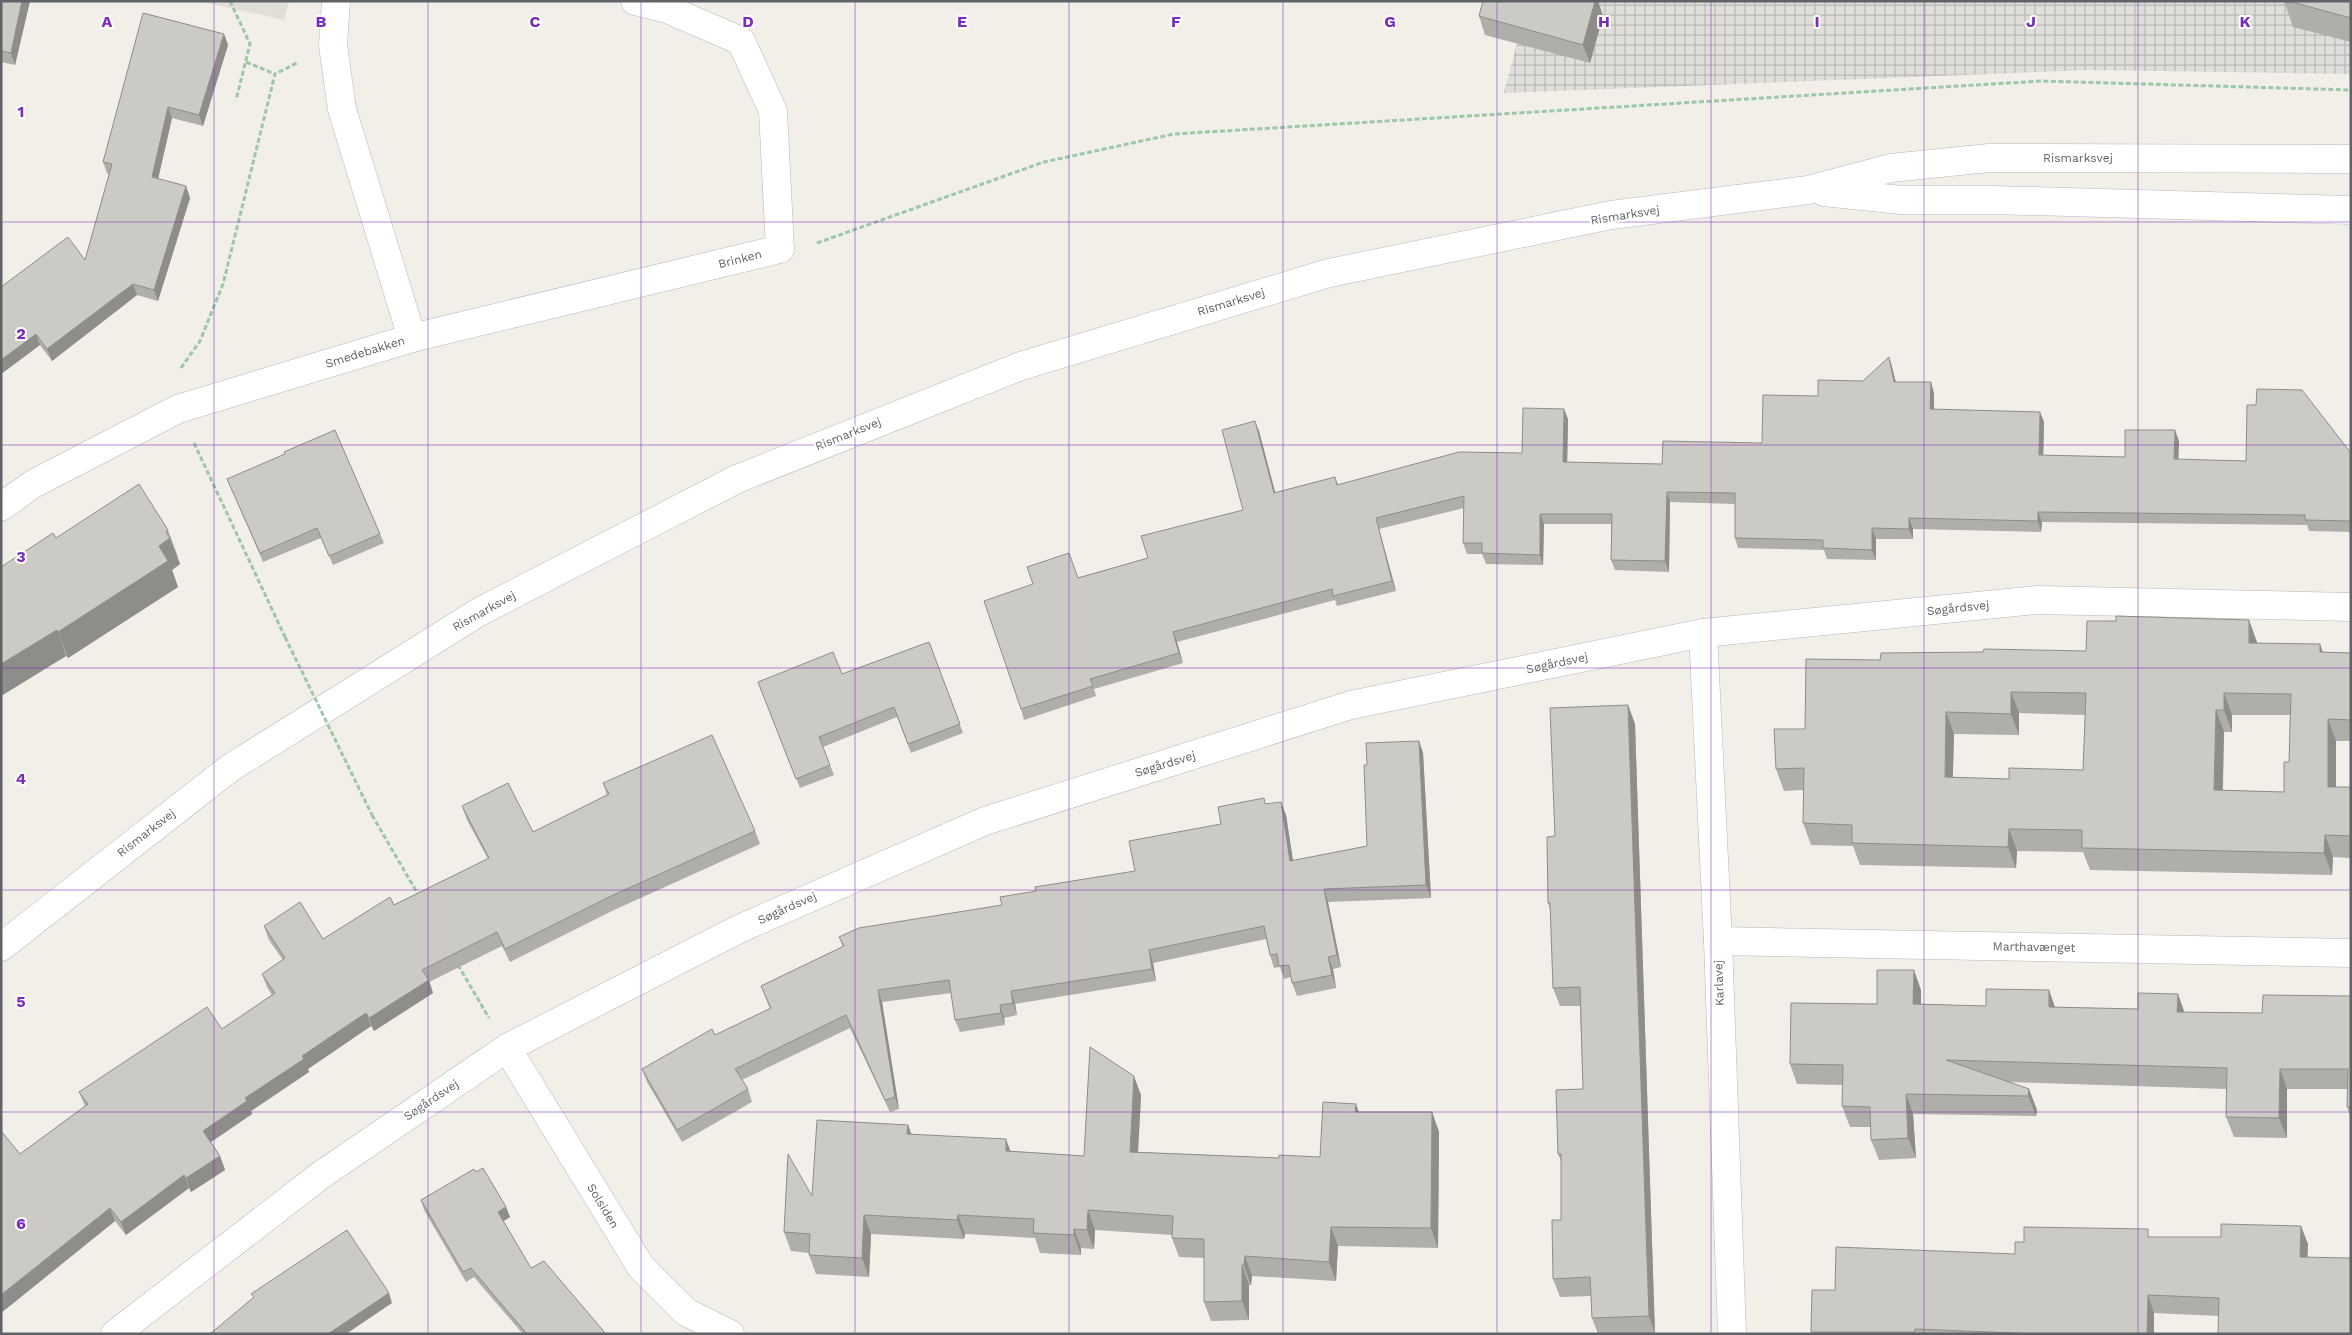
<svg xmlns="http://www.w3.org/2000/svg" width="2352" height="1335" font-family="'Work Sans',sans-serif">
	<defs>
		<pattern id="industrial-grid" width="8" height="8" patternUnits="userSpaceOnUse" patternTransform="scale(1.25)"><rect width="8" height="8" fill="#e0deda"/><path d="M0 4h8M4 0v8" fill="none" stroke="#b9b8b5"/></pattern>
	</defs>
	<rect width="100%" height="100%" fill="#f1efe8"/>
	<path fill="url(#industrial-grid)" d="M1528 1H2351V74L2090 70 1504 93Z"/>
	<path fill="#e1ded6" d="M198 1H289L284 20Z"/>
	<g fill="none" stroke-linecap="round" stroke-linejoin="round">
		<g stroke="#b5b8bc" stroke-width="29">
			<g id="minor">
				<path d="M412 338 780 249 773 111 741 41 667 9 635 1"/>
				<path d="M1703 633 1718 941 1732 1334"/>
				<path d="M1718 941 2351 953"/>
				<path d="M507 1048 641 1267 686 1312 730 1334"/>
				<path d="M115 1334 321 1175 507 1048 739 929 985 821 1351 705 1703 633 2037 600 2351 607"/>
			</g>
		</g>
		<g stroke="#b5b8bc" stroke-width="29">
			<path id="tertiary" d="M1 507 33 484 178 409 412 338 342 109 333 45 336 1"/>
		</g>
		<g stroke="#b6babf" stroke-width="29">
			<g id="secondary">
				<path d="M1824 192 1901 200H1992L2351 210"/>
				<path d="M1 947 230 768 479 612 737 479 1021 366 1329 273 1611 215 1808 190 1891 168 1989 158 2351 159"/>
			</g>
		</g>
		<g stroke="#9cc7a9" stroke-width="3" stroke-dasharray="5 2.5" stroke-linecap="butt">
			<path d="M230 1 250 44 236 100"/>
			<path d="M246 62 275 74"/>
			<path d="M817 243 1044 162 1174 134 2041 81 2351 90"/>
			<path d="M181 368 200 341 223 284 275 74 299 62"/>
			<path d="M194 443 285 637"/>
			<path d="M372 815 419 896"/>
			<path d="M458 965 489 1018"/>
		</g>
		<use href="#minor" stroke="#fff" stroke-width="28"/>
		<use href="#tertiary" stroke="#fff" stroke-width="28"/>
		<use href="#secondary" stroke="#fff" stroke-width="28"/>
		<path stroke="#9cc7a9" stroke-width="3" stroke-dasharray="5 2.5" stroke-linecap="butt" d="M285 637 372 815"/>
	</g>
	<g fill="#afaea9" fill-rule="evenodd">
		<path d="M1 1H30L15 65 1 62Z"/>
		<path d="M1483 1H1598L1603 16 1590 63 1485 35 1479 16Z"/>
		<path d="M2284 1H2351V42L2293 27Z"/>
		<path d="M224 34 228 45 203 126 172 118 158 179 186 186 190 198 158 301 137 295 52 361 40 345 1 374V287L85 260 109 174 107 173 103 162Z"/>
		<path d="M1889 357 1892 367 1896 382 1934 393V409L2044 422 2043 455 2125 457 2179 441 2178 460 2246 461 2351 453V532L2309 531 2307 525 2042 522 2041 532 1913 529V539H1876V560L1827 559 1824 550 1738 548 1735 538V504L1670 502 1669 572 1615 570 1611 560V524H1544L1543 565 1486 564 1482 554H1467L1463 543 1464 508 1379 529 1396 591 1337 606 1335 600 1177 642 1183 663 1094 689 1096 696 1024 720 1021 709 1033 584 1078 578 1148 558 1243 510 1259 431 1275 493 1335 477 1338 485 1522 453 1568 419 1567 462 1662 464 1762 443 1818 396 1863 381Z"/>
		<path d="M227 479 380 534 384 543 333 565 321 538 263 562Z"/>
		<path d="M168 530 178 557H177L180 564 172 570 178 587 68 658 66 656 1 696V567L56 538Z"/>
		<path d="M929 642 963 733 911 753 897 717 823 747 834 775 800 788 758 682 842 674Z"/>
		<path d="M2257 642V643L2323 652 2351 653V741H2336V787H2351V858L2333 857 2332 875 2090 870 2083 852 2017 851 2016 868 1860 865 1853 846 1811 845 1803 823V790L1784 791 1776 769 1805 729 1880 660 2086 651ZM2019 713 2085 715 2083 770 2009 779 1953 777 1954 734 2019 735ZM2232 715H2290L2289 762 2284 792 2223 790 2224 732H2232Z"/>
		<path d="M1628 705 1635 724 1655 1334H1598L1592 1318 1591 1296 1560 1297 1553 1279 1561 1220V1161L1558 1154 1583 1089 1580 1006H1560L1553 988 1551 911 1548 903 1555 836Z"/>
		<path d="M1419 741 1423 753 1431 898 1328 902 1341 967 1333 969 1336 988 1297 996 1292 983 1291 977 1284 979 1280 967 1274 968 1270 955 1266 939 1153 963 1156 981 1015 1004 1017 1015 1004 1018 1005 1025 960 1032 955 1020 951 993 882 1002 899 1109 890 1112 850 1028 742 1080 748 1089 752 1102 682 1142 647 1082 642 1069 770 1009 761 986 843 947 839 937 1002 905 1036 891 1135 871 1221 824 1266 804 1286 815 1293 861 1367 846V765Z"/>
		<path d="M603 783 755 831 760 844 614 910 510 962 502 946 429 982 433 993 374 1031 371 1026 308 1069 309 1072 251 1111 252 1114 211 1142 220 1156 225 1170 191 1192 189 1188 126 1235 115 1221 1 1313V1131L20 1154 85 1106 79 1092 222 1029 272 995 267 987 262 974 283 960 269 940 264 926 323 939 488 859 467 820 462 806 533 832 607 795Z"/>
		<path d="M1921 990V1004L1986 1006 2049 990 2055 1007 2138 1009 2178 994 2184 1012 2262 1013 2351 996V1118L2347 1107V1089H2287V1138L2234 1137 2226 1117 2227 1089 2009 1082 2029 1089 2037 1110 2036 1116 1913 1114 1916 1158 1879 1160 1871 1140V1127H1850L1842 1106 1843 1085 1797 1084 1790 1064 1877 1004Z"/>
		<path d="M1141 1095 1138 1152 1279 1158 1320 1157 1359 1112H1432L1439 1132 1438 1248 1338 1246 1336 1281 1252 1276 1251 1285H1249V1320L1211 1321 1204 1302V1258L1179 1257 1172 1238 1173 1235 1095 1230 1094 1249 1081 1248V1255L1040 1253 1035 1238 965 1234 964 1239 871 1234 869 1277 816 1274 809 1255V1253L791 1251 784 1232 812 1196 908 1125 911 1134 1011 1151 1084 1156Z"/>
		<path d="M476 1172 506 1207 510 1217 503 1221 531 1268 606 1334H523L474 1277 466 1282 424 1210 421 1200Z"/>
		<path d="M2151 1237 2308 1244 2307 1257 2219 1316 2154 1313V1334H1812L1811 1332 2015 1254 2024 1242Z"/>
	</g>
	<g fill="#8f8d8a">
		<path d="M22 1H30L15 65 11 53Z"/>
		<path d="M1595 1H1598L1603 16 1590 63 1583 45Z"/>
		<path d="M224 34 228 45 203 126 199 115Z"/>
		<path d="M168 107 172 118 156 188 152 177Z"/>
		<path d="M186 186 190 198 158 301 154 290Z"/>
		<path d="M133 284 137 295 52 361 47 349Z"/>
		<path d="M36 334 40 345 1 374V360Z"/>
		<path d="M1889 357 1892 367 1898 392 1894 382Z"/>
		<path d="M1931 382 1934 393V420L1930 409Z"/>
		<path d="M1564 409 1568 419 1567 473 1563 462Z"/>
		<path d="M2040 412 2044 422 2043 465 2039 455Z"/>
		<path d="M1255 421 1259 431 1278 503 1274 493Z"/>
		<path d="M2175 430 2179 441 2178 470 2174 459Z"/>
		<path d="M1667 492 1670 502 1669 572 1665 561Z"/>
		<path d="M2038 512 2042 522 2041 532 2038 521Z"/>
		<path d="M1540 514 1544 524 1543 565 1540 555Z"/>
		<path d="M1376 518 1379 529 1396 591 1392 581Z"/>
		<path d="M1909 518 1913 529V539L1909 529Z"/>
		<path d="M1872 528 1876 539V560L1872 550Z"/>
		<path d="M170 538 180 564 172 570 178 587 68 658 58 632 159 546Z"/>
		<path d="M2249 620 2257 642V664L2249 643Z"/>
		<path d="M57 630 66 656 1 696V664Z"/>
		<path d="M1173 632 1177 642 1183 663 1179 653Z"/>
		<path d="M2320 644 2328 666 2320 652Z"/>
		<path d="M2011 692 2019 713V735L2011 714Z"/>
		<path d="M2224 693 2232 715V732L2224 710Z"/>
		<path d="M1628 705 1635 724 1655 1334 1649 1316Z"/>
		<path d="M2216 710 2224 732 2222 812 2214 790Z"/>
		<path d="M1946 712 1954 734 1952 799 1945 777Z"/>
		<path d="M2328 719 2336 741V809L2328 787Z"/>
		<path d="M1419 741 1423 753 1431 898 1426 885Z"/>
		<path d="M1281 802 1286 815 1295 874 1290 861Z"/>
		<path d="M2009 829 2017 851 2016 868 2008 847Z"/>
		<path d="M2325 835 2333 857 2332 875 2324 853Z"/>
		<path d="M1324 889 1328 902 1341 967 1337 955Z"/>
		<path d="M1149 950 1153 963 1156 981 1152 969Z"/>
		<path d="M1328 957 1333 969 1336 988 1332 975Z"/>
		<path d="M1914 970 1921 990V1024L1913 1004Z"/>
		<path d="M429 980 433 993 374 1031 369 1018Z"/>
		<path d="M878 990 882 1002 899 1109 895 1097Z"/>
		<path d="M2049 990 2056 1011 2049 1007Z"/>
		<path d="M1011 991 1015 1004 1017 1015 1013 1003Z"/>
		<path d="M2178 994 2185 1014 2177 1012Z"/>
		<path d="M1000 1005 1004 1018 1005 1025 1001 1013Z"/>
		<path d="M366 1013 371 1026 308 1069 309 1072 251 1111 252 1114 208 1144 203 1131 245 1098 302 1056Z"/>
		<path d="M2280 1069 2287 1089V1138L2279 1118Z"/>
		<path d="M1134 1076 1141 1095 1137 1171 1130 1152Z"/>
		<path d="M2029 1089 2037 1110 2036 1116 2028 1096Z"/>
		<path d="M1906 1094 1913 1114 1916 1158 1908 1138Z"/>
		<path d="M1356 1104 1363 1124 1355 1112Z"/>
		<path d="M1432 1112 1439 1132 1438 1248 1431 1228Z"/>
		<path d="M908 1125 915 1144 907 1134Z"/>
		<path d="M1006 1139 1013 1158 1006 1151Z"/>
		<path d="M220 1156 225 1170 191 1192 186 1178Z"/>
		<path d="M184 1175 189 1188 126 1235 121 1222Z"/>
		<path d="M506 1207 510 1217 502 1222 498 1212Z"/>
		<path d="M110 1208 115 1221 1 1313V1295Z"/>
		<path d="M1088 1210 1095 1230 1094 1249 1087 1230Z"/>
		<path d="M864 1215 871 1234 869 1277 862 1258Z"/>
		<path d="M958 1215 965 1234 964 1239 957 1220Z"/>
		<path d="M2301 1226 2308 1244 2307 1275 2300 1257Z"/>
		<path d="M1331 1227 1338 1246 1336 1281 1329 1262Z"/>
		<path d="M1074 1229 1081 1248V1255L1074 1235Z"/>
		<path d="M1245 1256 1252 1276 1251 1285 1244 1265Z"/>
		<path d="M1242 1265 1249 1285V1320L1242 1301Z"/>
		<path d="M389 1293 392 1303 346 1334H328Z"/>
		<path d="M2148 1295 2154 1313V1334H2147Z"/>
	</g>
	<g fill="#cccac5" stroke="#8f8d8a" fill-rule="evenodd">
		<path d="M1 1H22L11 53 1 51Z"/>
		<path d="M1483 1H1595L1583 45 1479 16Z"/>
		<path d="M2288 1H2351V18Z"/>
		<path d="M143 13 224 34 199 115 168 107 152 177 186 186 154 290 133 284 47 349 36 334 1 360V287L68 237 85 260 112 164 103 162Z"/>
		<path d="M1889 357 1894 382H1931L1930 409 2040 412 2039 455 2125 457V430H2175L2174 459 2246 461 2247 405H2256L2257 389 2302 390 2351 453V521L2305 520V515L2038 512V521L1909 518V529L1872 528V550L1823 548V540L1735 538V493L1667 492 1665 561 1611 560 1612 514H1540V555L1482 553V543H1463L1464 496 1376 518 1392 581 1333 596 1332 589 1173 632 1179 653 1090 679 1093 686 1021 709 984 601 1033 584 1027 567 1069 553 1078 578 1148 558 1141 536 1243 510 1222 430 1255 421 1274 493 1335 477 1337 485 1459 452 1522 453 1523 408 1564 409 1563 462 1662 464 1663 441 1762 443 1763 395 1818 396V380L1863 381Z"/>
		<path d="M335 430 380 534 329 556 317 528 260 553 227 479 285 454 284 452Z"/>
		<path d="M139 484 168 530 166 532 170 538 159 546 168 561 58 632 57 630 1 664V567L53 533 56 538Z"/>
		<path d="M2116 616 2249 620V643L2320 644V652L2351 653V720L2328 719V787H2351V836L2325 835 2324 853 2082 848V830L2009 829 2008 847 1852 843V825L1803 823 1804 768 1776 769 1774 729H1805L1806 659 1880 660 1881 653 1983 652 1984 649 2086 651 2087 621H2116ZM2011 692 2086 693 2083 770 2009 768V779L1945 777 1946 712 2011 714ZM2224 693 2291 694 2289 762H2284V792L2214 790 2216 710H2224Z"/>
		<path d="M929 642 960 724 908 744 894 707 819 737 830 765 796 779 758 682 833 652 842 674Z"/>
		<path d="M1628 705 1649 1316 1592 1318 1590 1277 1553 1279 1552 1220H1561V1154H1558L1556 1090 1583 1089 1580 987 1553 988 1550 903H1548L1547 837 1555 836 1550 708Z"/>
		<path d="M712 735 755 831 609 897 505 949 497 932 422 970 429 980 369 1018 366 1013 302 1056 304 1059 245 1098 247 1101 203 1131 220 1156 186 1178 184 1175 121 1222 110 1208 1 1295V1131L20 1154 88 1104 79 1092 207 1007 222 1029 275 993 262 974 285 958 264 926 300 902 323 939 390 897 394 905 489 858 462 806 508 783 533 832 609 794 603 783Z"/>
		<path d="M1419 741 1426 885 1324 889 1337 955 1328 957 1332 975 1292 983 1289 965 1279 966 1277 954 1270 955 1264 926 1149 950 1152 969 1011 991 1013 1003 1000 1005 1001 1013 955 1020 949 980 878 990 895 1097 885 1100 846 1015 735 1069 748 1089 677 1130 642 1069 712 1029 715 1035 771 1008 761 986 844 946 839 937 859 928 1002 905 1000 897 1036 891 1035 887 1135 871 1129 841 1221 824 1218 807 1264 798 1265 804 1281 802 1290 861 1367 846 1364 765H1367L1366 743Z"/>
		<path d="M1877 970H1914L1913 1004 1986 1006V989L2049 990V1007L2138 1009V993L2178 994 2177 1012 2262 1013 2263 995 2351 996V1107H2347L2348 1069H2280L2279 1118 2226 1117 2227 1068 1946 1060 2029 1089 2028 1096 1906 1094 1908 1138 1871 1140 1870 1107 1842 1106 1843 1065 1790 1064 1791 1003 1877 1004Z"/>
		<path d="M1090 1047 1134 1076 1130 1152 1279 1158V1155L1320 1157 1323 1102 1356 1104 1355 1112H1432L1431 1228 1331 1227 1329 1262 1245 1256 1244 1265H1242V1301L1204 1302V1239L1172 1238 1173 1216 1088 1210 1087 1230 1074 1229V1235L1033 1233 1034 1219 958 1215 957 1220 864 1215 862 1258 809 1255 810 1234 784 1232 788 1154 812 1196 817 1120 908 1125 907 1134 1006 1139V1151L1084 1156Z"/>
		<path d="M483 1168 506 1207 498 1212 531 1268 544 1261 606 1334H527L471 1268 463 1272 421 1200 474 1169 476 1172Z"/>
		<path d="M2221 1224 2301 1226 2300 1257 2351 1258V1334H2218L2219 1298 2148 1295 2147 1334H2039L1915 1329V1332H1811L1812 1290H1835L1836 1247 2015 1254V1242H2024V1227L2148 1229V1237H2221Z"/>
		<path d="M347 1230 389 1293 328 1334H210L254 1297 251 1294Z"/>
	</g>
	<path fill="none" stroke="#7b2cbf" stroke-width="1" stroke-opacity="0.55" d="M214 1V1334M428 1V1334M641 1V1334M855 1V1334M1069 1V1334M1283 1V1334M1497 1V1334M1711 1V1334M1924 1V1334M2138 1V1334M1 222H2351M1 445H2351M1 668H2351M1 890H2351M1 1112H2351"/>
	<g text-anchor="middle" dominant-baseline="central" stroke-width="4" stroke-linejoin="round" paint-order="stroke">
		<g font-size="12" fill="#5f6368" stroke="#fff">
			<text x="2078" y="158">Rismarksvej</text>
			<text transform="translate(1625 215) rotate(-9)">Rismarksvej</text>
			<text transform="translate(740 259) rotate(-14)">Brinken</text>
			<text transform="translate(1231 302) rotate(-17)">Rismarksvej</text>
			<text transform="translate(365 352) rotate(-17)">Smedebakken</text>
			<text transform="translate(848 434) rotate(-22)">Rismarksvej</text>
			<text transform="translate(1958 608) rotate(-6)">Søgårdsvej</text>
			<text transform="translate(484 611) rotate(-29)">Rismarksvej</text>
			<text transform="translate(1557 663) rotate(-12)">Søgårdsvej</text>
			<text transform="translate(1165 764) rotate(-17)">Søgårdsvej</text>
			<text transform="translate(146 833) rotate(-38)">Rismarksvej</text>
			<text transform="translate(787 908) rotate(-24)">Søgårdsvej</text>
			<text transform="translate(2034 947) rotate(1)">Marthavænget</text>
			<text transform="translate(1719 983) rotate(-92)">Karlavej</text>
			<text transform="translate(431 1100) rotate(-34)">Søgårdsvej</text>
			<text transform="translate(603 1206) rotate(59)">Solsiden</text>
		</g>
	</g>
	<g font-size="16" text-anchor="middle" font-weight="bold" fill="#7b2cbf" stroke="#fff" stroke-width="4" stroke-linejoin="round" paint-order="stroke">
		<text x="107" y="27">A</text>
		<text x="321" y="27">B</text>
		<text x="535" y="27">C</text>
		<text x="748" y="27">D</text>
		<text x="962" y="27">E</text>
		<text x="1176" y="27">F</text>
		<text x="1390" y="27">G</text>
		<text x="1604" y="27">H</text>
		<text x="1817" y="27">I</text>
		<text x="2031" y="27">J</text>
		<text x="2245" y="27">K</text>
		<text x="21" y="117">1</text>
		<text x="21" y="339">2</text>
		<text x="21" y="562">3</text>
		<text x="21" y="784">4</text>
		<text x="21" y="1007">5</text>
		<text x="21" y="1229">6</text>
	</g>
	<rect width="2352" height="1335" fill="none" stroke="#5f6368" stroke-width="5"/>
</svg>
